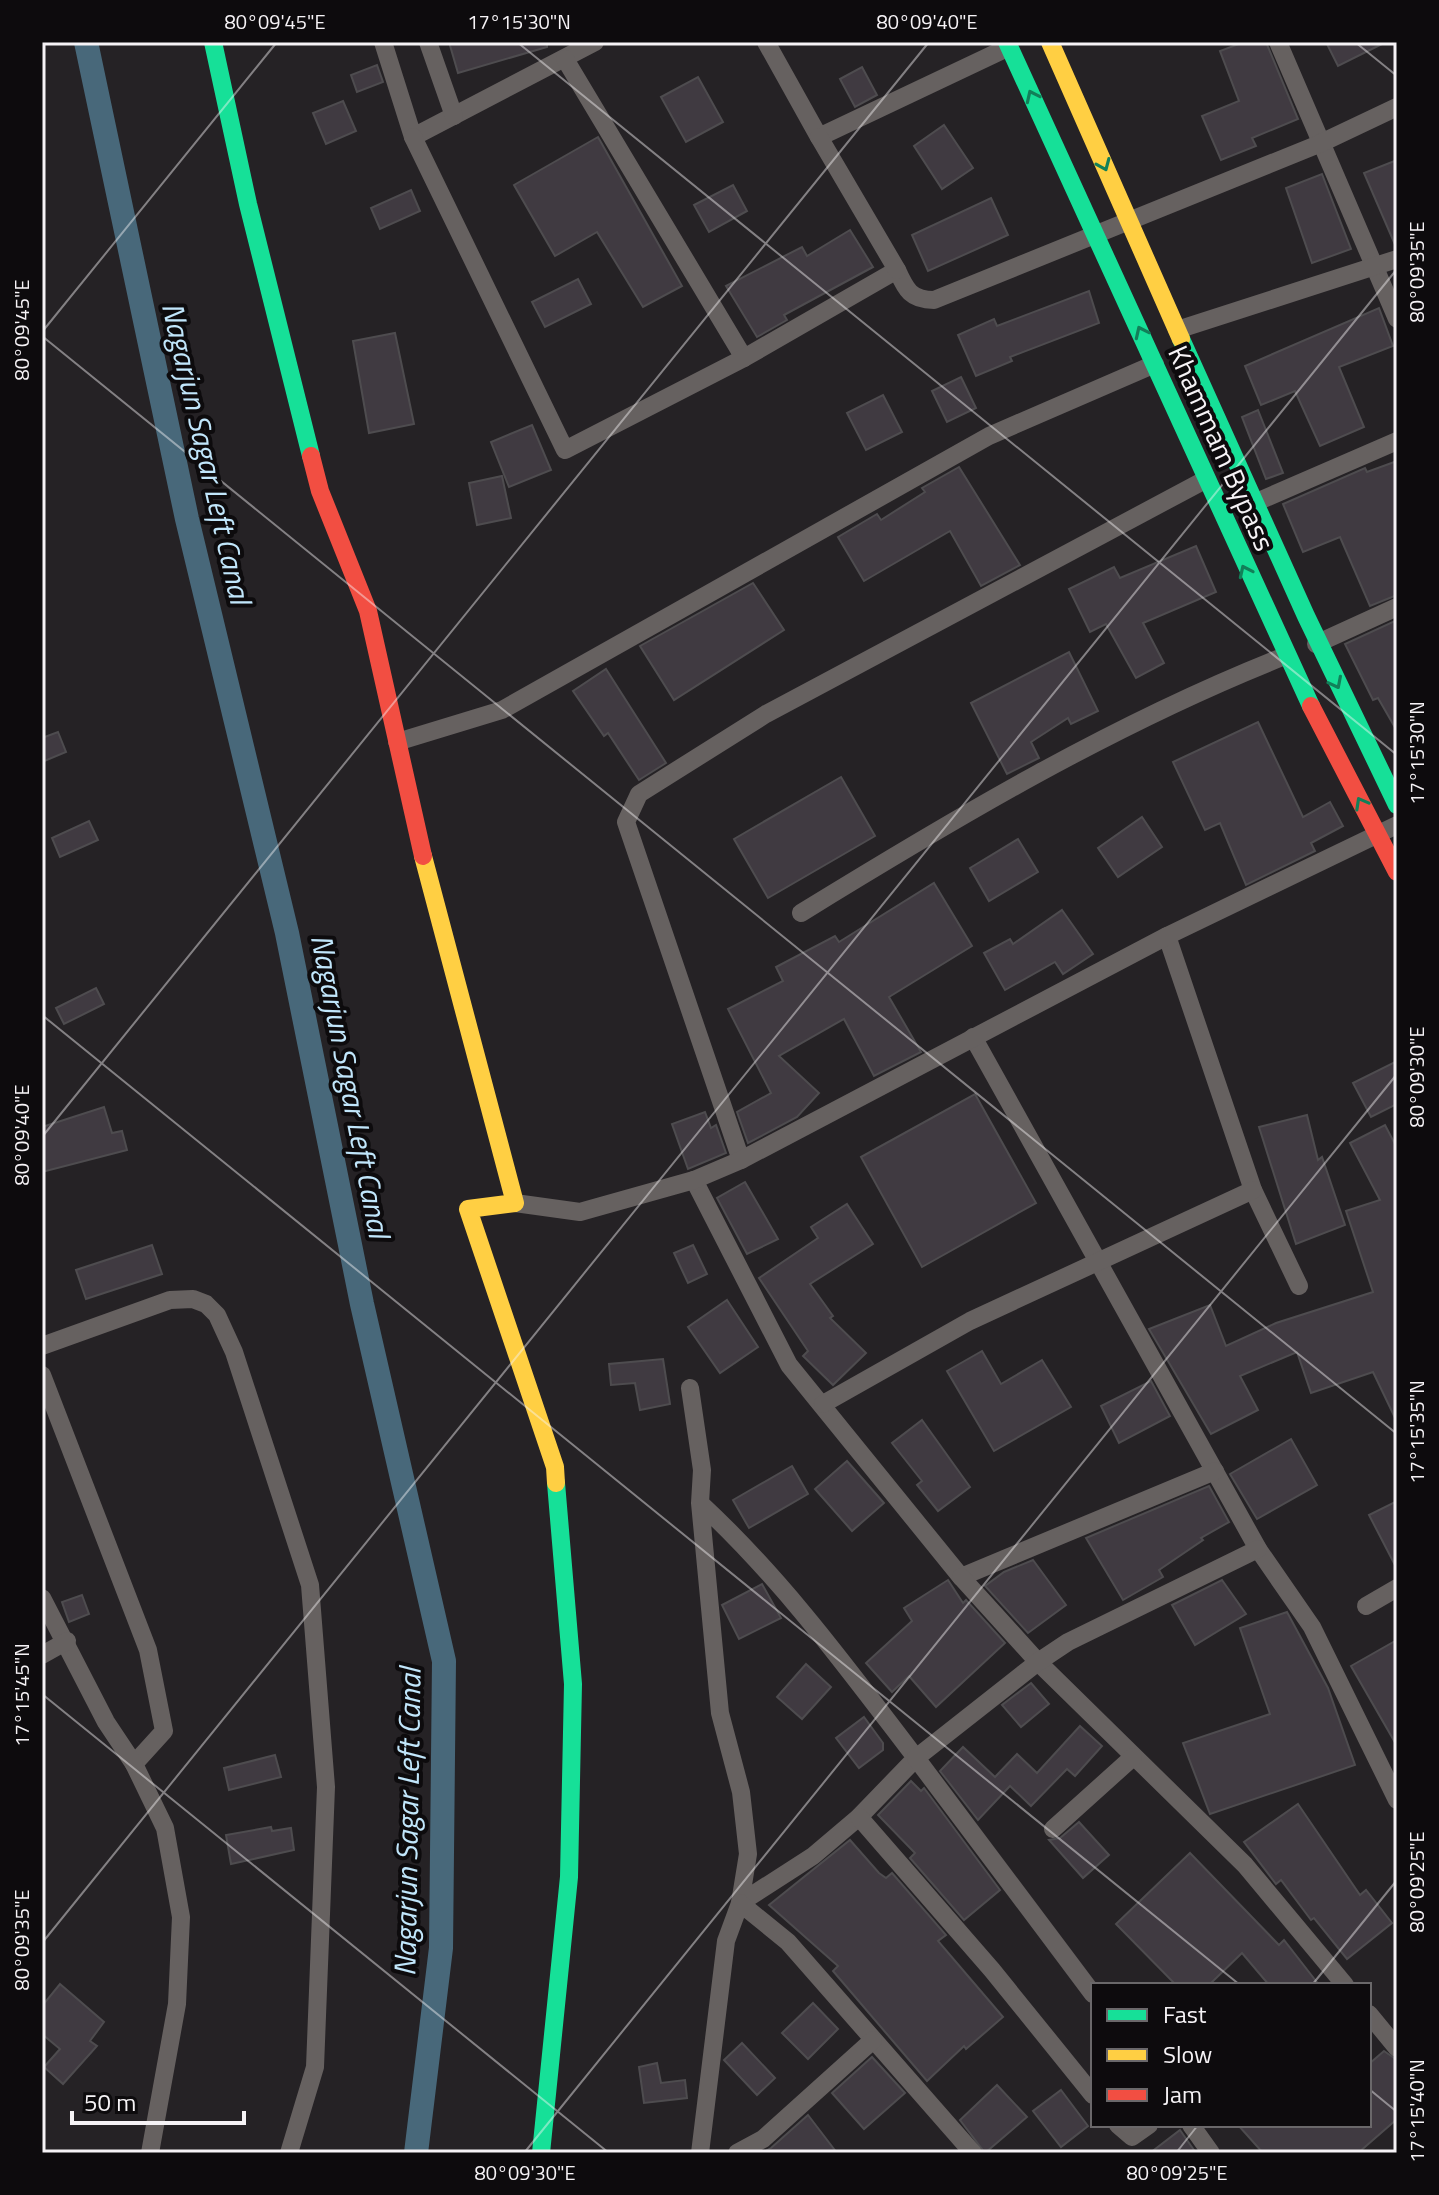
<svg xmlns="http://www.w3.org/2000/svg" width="1439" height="2195" font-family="'Titillium Web',sans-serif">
	<rect width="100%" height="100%" fill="#252225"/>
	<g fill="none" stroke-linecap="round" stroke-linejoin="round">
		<path stroke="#48687a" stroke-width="24" d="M86 42 187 519 287 933 362 1304 444 1661 441 1948 416 2153"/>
	</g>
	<g fill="#403a41" stroke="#4e4c4f" stroke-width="2">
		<path d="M449 42H547V47L458 73Z"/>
		<path d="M1244 42H1266L1298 119 1252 138 1256 146 1221 160 1202 116 1239 101 1220 51Z"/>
		<path d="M1326 42H1386L1338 66Z"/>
		<path d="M377 65 383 82 357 92 351 75Z"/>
		<path d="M862 67 877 95 855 107 840 79Z"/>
		<path d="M698 77 723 122 686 142 661 97Z"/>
		<path d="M343 101 356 131 326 144 313 113Z"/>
		<path d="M944 125 973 168 942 189 914 146Z"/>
		<path d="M598 137 682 286 643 307 597 232 555 256 514 185Z"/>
		<path d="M1397 160V247H1396L1364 173Z"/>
		<path d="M1322 174 1351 249 1312 263 1286 188Z"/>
		<path d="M733 185 747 211 709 232 694 205Z"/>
		<path d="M411 190 420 211 380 229 371 208Z"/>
		<path d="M991 198 1008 235 928 271 912 235Z"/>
		<path d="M850 230 873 267 784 315 787 320 757 337 726 286 802 247 807 256Z"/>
		<path d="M578 279 591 304 545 327 532 302Z"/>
		<path d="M1089 291 1099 323 1010 357 1012 361 976 376 958 335 994 319 997 326Z"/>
		<path d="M1379 308 1393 346 1339 367 1364 427 1320 446 1295 391 1261 405 1245 366Z"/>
		<path d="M395 333 414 424 369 433 353 341Z"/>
		<path d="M961 377 976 408 947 422 932 391Z"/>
		<path d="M883 395 902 432 866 450 847 413Z"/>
		<path d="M1258 410 1283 473 1266 479 1242 417Z"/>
		<path d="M532 425 551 470 509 487 491 442Z"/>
		<path d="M1397 461V595L1370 606 1340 537 1303 552 1283 504 1365 468 1367 472Z"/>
		<path d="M959 467 1020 565 981 586 950 531 864 581 838 537 877 514 881 520 925 492 922 488Z"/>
		<path d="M502 476 511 518 477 525 469 483Z"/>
		<path d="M1196 546 1216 592 1143 623 1164 663 1136 678 1106 624 1090 632 1069 589 1114 567 1120 578Z"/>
		<path d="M753 583 784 630 674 700 640 646Z"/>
		<path d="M1397 620V731L1378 698 1373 700 1345 644Z"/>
		<path d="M1069 652 1098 711 1071 724 1068 718 1031 742 1039 758 1007 774 971 703Z"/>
		<path d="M606 669 666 763 639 780 608 733 604 736 573 691Z"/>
		<path d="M1258 722 1303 817 1330 802 1343 826 1311 843 1315 851 1246 885 1220 823 1205 830 1173 762Z"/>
		<path d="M58 732 66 752 42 762V738Z"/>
		<path d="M841 777 875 836 768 898 734 839Z"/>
		<path d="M1142 817 1162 847 1118 877 1098 848Z"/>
		<path d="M89 821 98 840 60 857 52 838Z"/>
		<path d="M1018 839 1038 872 989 901 970 868Z"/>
		<path d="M934 883 972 946 889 997 921 1052 874 1076 844 1019 779 1056 819 1093 797 1117 748 1143 737 1112 771 1093 728 1009 783 981 776 967 835 936 839 942Z"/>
		<path d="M1062 910 1093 954 1063 974 1055 962 1005 990 984 953 1010 939 1013 944Z"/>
		<path d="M96 988 104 1004 64 1024 56 1008Z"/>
		<path d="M1397 1061V1104L1371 1117 1353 1083Z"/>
		<path d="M975 1094 1036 1203 922 1267 861 1157Z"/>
		<path d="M104 1107 112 1133 122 1131 127 1150 42 1172V1127Z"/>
		<path d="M705 1112 711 1128 716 1125 726 1153 688 1169 672 1124Z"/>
		<path d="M1307 1115 1318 1160 1322 1157 1345 1225 1296 1244 1259 1127Z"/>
		<path d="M1385 1125 1397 1148V1422L1373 1372 1311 1393 1297 1352 1240 1376 1258 1410 1211 1434 1149 1329 1210 1305 1226 1346 1276 1323 1373 1292 1346 1211 1380 1200 1350 1143Z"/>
		<path d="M745 1182 778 1239 747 1254 717 1198Z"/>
		<path d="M847 1204 873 1244 810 1284 833 1316 830 1318 866 1353 833 1385 803 1356 808 1351 759 1278 818 1238 811 1227Z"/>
		<path d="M152 1245 162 1274 86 1299 76 1270Z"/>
		<path d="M693 1245 707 1274 688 1283 674 1253Z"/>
		<path d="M727 1300 758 1347 720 1373 688 1327Z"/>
		<path d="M982 1351 1001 1384 1042 1360 1071 1407 994 1451 947 1371Z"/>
		<path d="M663 1359 670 1404 640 1410 635 1383 611 1385 609 1364Z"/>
		<path d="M1151 1381 1170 1416 1119 1443 1101 1406Z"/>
		<path d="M922 1420 970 1487 938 1511 917 1485 922 1481 892 1443Z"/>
		<path d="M1291 1439 1317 1485 1257 1519 1230 1474Z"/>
		<path d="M847 1461 884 1503 852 1531 815 1489Z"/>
		<path d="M792 1466 808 1494 749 1528 733 1500Z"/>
		<path d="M1209 1486 1229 1522 1201 1538 1203 1540 1159 1570 1163 1577 1123 1600 1086 1538Z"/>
		<path d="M1397 1501V1569L1369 1515Z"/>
		<path d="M1033 1560 1066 1605 1028 1633 985 1586 1004 1572Z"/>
		<path d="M948 1580 963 1603 966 1600 1005 1643 936 1707 909 1676 892 1692 866 1663 912 1621 904 1608Z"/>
		<path d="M1222 1580 1246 1614 1195 1645 1172 1605Z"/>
		<path d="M762 1584 781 1618 739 1639 722 1605Z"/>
		<path d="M82 1595 89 1614 69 1622 62 1602Z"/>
		<path d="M1287 1612 1328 1688 1355 1765 1210 1814 1183 1743 1270 1714 1240 1628Z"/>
		<path d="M1397 1640V1746L1351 1666Z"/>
		<path d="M806 1664 831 1687 802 1719 777 1697Z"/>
		<path d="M1031 1683 1049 1704 1021 1727 1002 1705Z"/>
		<path d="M864 1717 883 1743V1750L859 1768 836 1738Z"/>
		<path d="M1080 1726 1102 1746 1075 1776 1067 1769 1031 1806 1010 1786 978 1820 940 1771 963 1747 995 1777 1017 1754 1037 1773Z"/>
		<path d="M275 1755 281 1777 229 1790 224 1768Z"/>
		<path d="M911 1781 921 1791 924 1788 1000 1890 964 1920 910 1858 915 1853 878 1815Z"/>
		<path d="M1298 1804 1360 1895 1366 1890 1392 1923 1347 1959 1314 1918 1311 1920 1281 1880 1276 1884 1244 1842Z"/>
		<path d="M1079 1822 1109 1855 1083 1878 1049 1840 1060 1838Z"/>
		<path d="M271 1827 272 1831 291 1828 294 1850 231 1864 226 1835Z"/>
		<path d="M850 1840 879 1873 886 1878 892 1873 946 1935 938 1941 1003 2017 966 2049 964 2046 927 2081 833 1971 838 1966 769 1905Z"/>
		<path d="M1190 1853 1279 1945 1284 1940 1319 1985H1269L1242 1953 1209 1985H1176L1116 1924Z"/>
		<path d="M60 1984 104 2022 90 2041 97 2046 63 2084 44 2067 60 2049 42 2034V2006Z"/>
		<path d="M813 2003 838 2029 808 2059 782 2033Z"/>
		<path d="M742 2043 775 2078 757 2095 724 2060Z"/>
		<path d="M1384 2051 1397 2060V2119L1358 2153H1263L1238 2125H1369V2064Z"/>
		<path d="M872 2057 905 2093 864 2129 832 2093Z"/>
		<path d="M657 2063 661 2083 685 2080 687 2098 644 2103 639 2067Z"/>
		<path d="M997 2085 1027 2117 985 2153 960 2120Z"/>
		<path d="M1061 2090 1088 2126 1061 2147 1033 2111Z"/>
		<path d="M808 2115 837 2153H762L771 2148Z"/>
		<path d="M1180 2130 1196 2153H1150Z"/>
	</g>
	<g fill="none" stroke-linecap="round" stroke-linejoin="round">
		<g stroke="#666160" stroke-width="18">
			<path d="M383 42 413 137 595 42"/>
			<path d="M428 42 454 116"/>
			<path d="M766 42 819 137 1009 47"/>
			<path d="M1278 42 1397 319"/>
			<path d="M565 59 744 358"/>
			<path d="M413 137 565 450 744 358 897 270C906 290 911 300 934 300L1319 144 1397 107"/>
			<path d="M819 137 897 270"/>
			<path d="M1177 330 1397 259"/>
			<path d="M1252 504 1397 441"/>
			<path d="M1316 644 1397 607"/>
			<path d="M397 742 502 710 989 436 1155 364"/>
			<path d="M801 913C957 817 1115 723 1285 656"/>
			<path d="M1167 936 1253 1190 1299 1286"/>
			<path d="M973 1037 1258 1549 1312 1627 1397 1800"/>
			<path d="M741 1160 626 822 639 794 766 714 1203 481"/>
			<path d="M694 1180 789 1365 961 1577 1215 1471"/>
			<path d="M515 1203 580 1212 694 1180 741 1160 1167 936 1397 825"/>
			<path d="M42 1346 170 1300 193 1299 206 1304 217 1315 234 1352 310 1585 326 1787 315 2067 289 2153"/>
			<path d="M42 1375 148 1650 164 1731 134 1764 165 1828 181 1917 177 2004 150 2153"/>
			<path d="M690 1388 702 1470 700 1503 720 1713 741 1792 748 1854 740 1903 813 1856 859 1817 916 1758C848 1669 783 1580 700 1503"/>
			<path d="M823 1404 970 1321 1253 1190"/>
			<path d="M961 1577 1038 1662 1245 1865 1345 1985"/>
			<path d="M42 1598 106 1722 134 1764"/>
			<path d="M1366 1606 1397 1588"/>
			<path d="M42 1655 67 1641"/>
			<path d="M859 1817 992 1970 1093 2095"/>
			<path d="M1053 1829 1133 1757"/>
			<path d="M1093 1994 916 1758 1038 1662 1068 1642 1258 1549"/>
			<path d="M1369 2014 1397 2048"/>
			<path d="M1118 2125 1132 2137 1149 2125"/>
			<path d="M1191 2125 1211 2153"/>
			<path d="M700 2153 726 1941 740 1903 788 1942 973 2153"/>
			<path d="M737 2153 763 2139 873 2040"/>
		</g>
		<g stroke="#16e098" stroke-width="18">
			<path d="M213 42 248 204 311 456"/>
			<path d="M1007 42 1311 706"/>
			<path d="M1181 339 1306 616 1397 805"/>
			<path d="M541 2153 569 1877 573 1684 556 1483"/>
		</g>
		<g stroke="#ffcf43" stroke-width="18">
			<path d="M1050 42 1181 339"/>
			<path d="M423 856 515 1203 468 1209 555 1467 556 1483"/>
		</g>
		<g stroke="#f24e42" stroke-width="18">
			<path d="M311 456 320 491 368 611 423 856"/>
			<path d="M1311 706 1397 872"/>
		</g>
	</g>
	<defs><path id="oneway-chevron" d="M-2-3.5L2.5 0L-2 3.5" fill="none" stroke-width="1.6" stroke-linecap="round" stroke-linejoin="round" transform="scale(2)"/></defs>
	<g stroke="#128059">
		<use href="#oneway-chevron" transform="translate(1032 96) rotate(-115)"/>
		<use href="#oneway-chevron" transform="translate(1104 165) rotate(67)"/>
		<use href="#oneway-chevron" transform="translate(1141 332) rotate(-115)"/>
		<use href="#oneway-chevron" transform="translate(1245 571) rotate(-115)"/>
		<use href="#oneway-chevron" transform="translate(1336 683) rotate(63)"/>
		<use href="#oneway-chevron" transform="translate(1361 803) rotate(-119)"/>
	</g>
	<path fill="none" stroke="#f6f3f6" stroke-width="2" stroke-opacity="0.45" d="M517 42 1397 755M1355 42 1397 76M42 332 277 42M42 336 1397 1434M42 1015 1240 1985M42 1137 929 42M42 1694 609 2153M42 1943 1397 269M1312 1985 1397 1880M1369 2089 1397 2112M524 2153 1397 1074M1176 2153 1198 2125"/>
	<g text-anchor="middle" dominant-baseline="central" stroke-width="8" stroke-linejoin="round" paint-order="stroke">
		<g font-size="28" fill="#f6f3f6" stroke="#0d0b0d">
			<text transform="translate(1222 448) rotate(66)">Khammam Bypass</text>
		</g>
		<g font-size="30" font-style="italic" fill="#c1e6fb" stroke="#0d0b0d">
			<text transform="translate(207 453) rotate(77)">Nagarjun Sagar Left Canal</text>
			<text transform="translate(351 1086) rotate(79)">Nagarjun Sagar Left Canal</text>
			<text transform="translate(407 1822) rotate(-89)">Nagarjun Sagar Left Canal</text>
		</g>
	</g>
	<rect width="1439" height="2195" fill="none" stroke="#0d0b0d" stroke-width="88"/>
	<rect x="1091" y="1983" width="280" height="144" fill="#0d0b0d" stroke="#6a686a" stroke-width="2"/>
	<rect x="1107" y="2009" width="40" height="12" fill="#16e098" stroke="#6a686a" stroke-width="2"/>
	<text x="1163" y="2023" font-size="24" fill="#f6f3f6">Fast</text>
	<rect x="1107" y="2049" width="40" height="12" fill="#ffcf43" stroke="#6a686a" stroke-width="2"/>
	<text x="1163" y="2063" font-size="24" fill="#f6f3f6">Slow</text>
	<rect x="1107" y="2089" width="40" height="12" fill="#f24e42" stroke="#6a686a" stroke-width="2"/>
	<text x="1163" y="2103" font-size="24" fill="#f6f3f6">Jam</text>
	<path d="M72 2111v12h172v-12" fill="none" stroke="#f6f3f6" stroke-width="4"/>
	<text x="84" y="2111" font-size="24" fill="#f6f3f6" stroke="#0d0b0d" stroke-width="6" paint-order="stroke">50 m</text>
	<rect x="44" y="44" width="1351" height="2107" fill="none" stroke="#f6f3f6" stroke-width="3"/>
	<g font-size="20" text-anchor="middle" fill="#f6f3f6">
		<text x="275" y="29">80°09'45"E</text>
		<text x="519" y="29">17°15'30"N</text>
		<text x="927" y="29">80°09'40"E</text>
		<text transform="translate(1417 272) rotate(-90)" y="7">80°09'35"E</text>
		<text transform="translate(22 330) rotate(-90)" y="7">80°09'45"E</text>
		<text transform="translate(1417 753) rotate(-90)" y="7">17°15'30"N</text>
		<text transform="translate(1417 1077) rotate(-90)" y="7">80°09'30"E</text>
		<text transform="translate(22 1135) rotate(-90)" y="7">80°09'40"E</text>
		<text transform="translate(1417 1432) rotate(-90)" y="7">17°15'35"N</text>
		<text transform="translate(22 1695) rotate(-90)" y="7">17°15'45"N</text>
		<text transform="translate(1417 1882) rotate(-90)" y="7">80°09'25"E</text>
		<text transform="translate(22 1940) rotate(-90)" y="7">80°09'35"E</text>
		<text transform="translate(1417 2111) rotate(-90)" y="7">17°15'40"N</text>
		<text x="525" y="2180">80°09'30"E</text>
		<text x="1177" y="2180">80°09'25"E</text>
	</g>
</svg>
